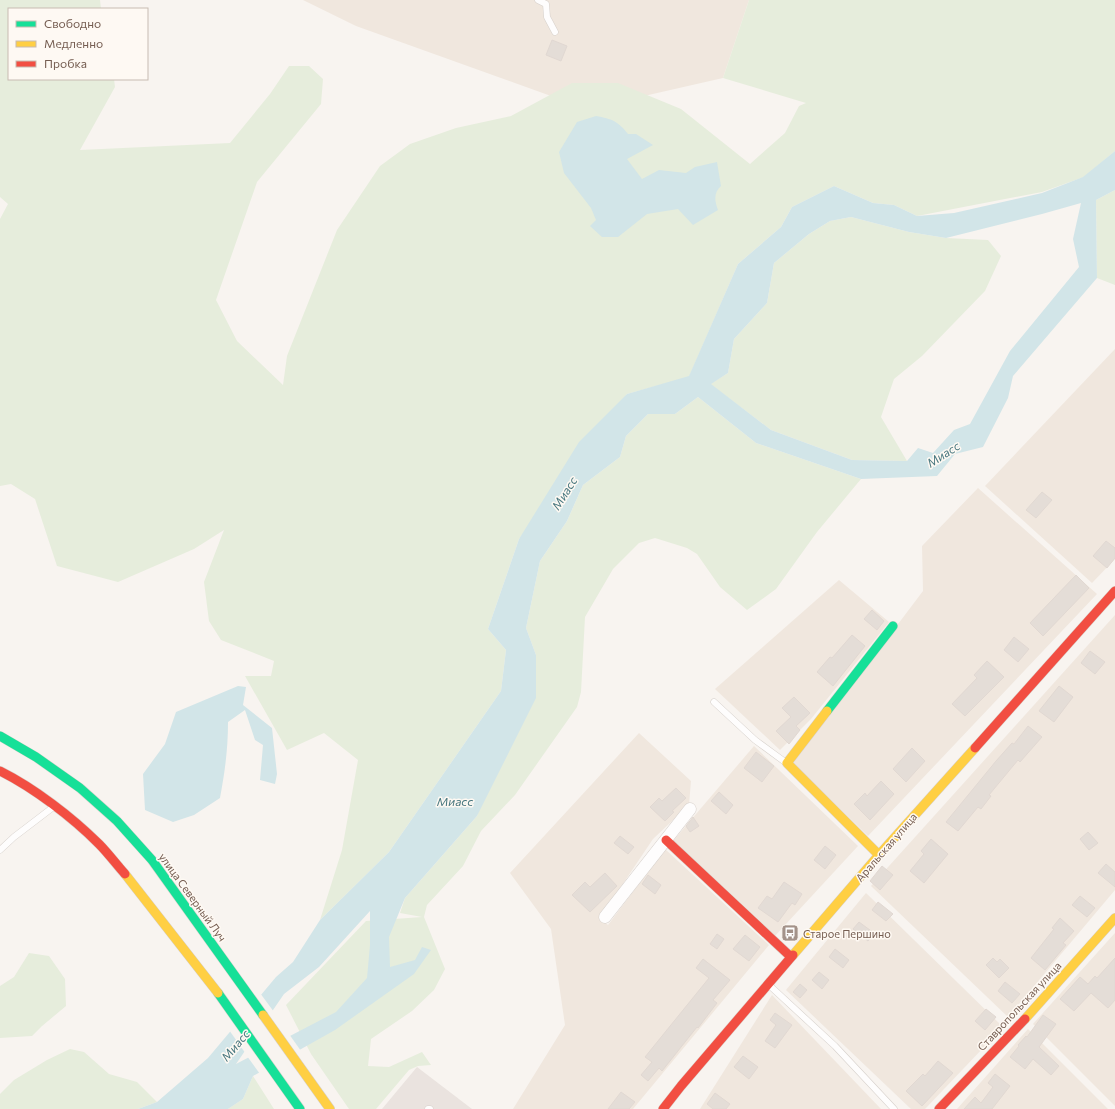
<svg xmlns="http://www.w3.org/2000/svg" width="1115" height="1109" font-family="Commissioner,sans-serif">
	<rect width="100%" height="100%" fill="#f8f4f0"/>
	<g fill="#f0e7de">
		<path d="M303 0H749L723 78 587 109 356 26Z"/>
		<path d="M1115 349V559L1092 583 985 486Z"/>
		<path d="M978 488 1097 594 868 836 793 763 923 591 922 546Z"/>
		<path d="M839 580 889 622 811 719 780 750 715 689Z"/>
		<path d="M1115 615V890L1008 1017 871 886Z"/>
		<path d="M639 733 691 781 689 805 653 839 600 918 608 925 665 849 769 945 633 1109H513L565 1025 551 929 510 873Z"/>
		<path d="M754 746 858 846 774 937 673 841Z"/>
		<path d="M866 893 1003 1027 925 1109H911L786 990Z"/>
		<path d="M1115 933V1106L1033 1024Z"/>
		<path d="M772 995 881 1109H700Z"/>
		<path d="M1028 1029 1108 1109H957Z"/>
	</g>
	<path fill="#eae3df" d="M417 1067 472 1109H382Z"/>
	<g fill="#e6eddc">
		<path d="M0 0H100L101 9H9V79H114L115 87 80 150 230 143 270 94 289 66H309L323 79 321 104 257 182 216 300 237 341 283 385 287 356 337 230 380 166 410 144 456 128 511 116 572 83H618L681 109 750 164 785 133 799 106 806 103 723 78 749 0H1115V151L1084 177 1042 192 917 216 894 205 873 203 834 186 792 207 781 227 738 264 689 377 627 394 519 539 488 629 506 650 501 691 389 852 320 920 342 850 358 760 324 733 287 750 245 676H271L274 661 221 640 209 621 204 582 224 530 194 549 118 582 57 566 35 499 11 484 0 486V219L8 204 0 197Z"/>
		<path d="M1115 190V285L1097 278 1096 200Z"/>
		<path d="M851 217 909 232 946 238 988 240 1001 256 985 291 922 356 894 379 881 417 907 461 852 460 771 430 710 384 728 373 734 339 767 303 774 263 809 234 830 221Z"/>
		<path d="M698 397 756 443 861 479 817 532 776 589 747 610 720 587 697 554 687 548 655 538 639 543 613 569 585 617 581 692 577 707 515 795 481 831 463 866 427 905 424 917 445 969 434 990 412 1011 371 1039 368 1066 389 1067 422 1052 431 1065 418 1066 409 1070 376 1109H349L311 1054 286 1005 366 921 422 917 400 913 405 898 477 816 536 655 526 628 540 561 567 521 583 485 620 457 626 436 648 414H675Z"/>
		<path d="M29 953 49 956 65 979 66 1006 42 1026 32 1036 0 1038V986L14 977Z"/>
		<path d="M70 1049 84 1052 109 1074 137 1082 157 1102 138 1109H0V1094L14 1080 47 1060Z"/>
		<path d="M253 1076 274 1109H228L243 1099Z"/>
	</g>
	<g fill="#d2e5e8" fill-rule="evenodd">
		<path d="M596 116C612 119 618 121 628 134H636L653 145 627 159 642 179 659 170 686 173 695 167 717 162 721 186C713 193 715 202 718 210L693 225 678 209 647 214 618 237H602L590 226 596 220 591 208 564 173 559 152 577 122Z"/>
		<path d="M1115 151V190L1096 200 1097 278 1013 376 1008 398 983 447 955 454 937 476 861 479 756 443 698 397 675 414H648L626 436 620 457 583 485 567 521 540 561 526 628 536 655V698L477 816 405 898 389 937 390 967 415 960 422 947 431 950 414 974 335 1030 253 1076 243 1099 228 1109H138L157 1102 208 1058 276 977 293 962 320 920 389 852 501 691 506 650 488 629 519 539 579 442 627 394 689 376 738 264 781 227 792 207 834 186 873 203 894 205 917 216 954 213 1042 193 1083 177ZM1081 203 1073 239 1079 267 1010 351 970 424 954 430 933 453 918 448 907 461 852 460 771 430 711 384 728 373 734 339 767 303 774 263 809 234 830 221 851 217 909 232 946 238 1042 214ZM370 911V945L367 978 336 1012 236 1064 284 994 319 967Z"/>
		<path d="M238 686 246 687 243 705 272 728 277 774 275 784 260 780 263 745 255 740 245 710 228 722C228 749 225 771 220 798L194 815 173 822 145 810 143 774 165 744 176 712Z"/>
	</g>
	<g fill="#f8f4f0">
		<path d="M260 993 274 1012 246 1054 229 1030Z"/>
		<path d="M289 1034 301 1051 260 1074 247 1056Z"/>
	</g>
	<g fill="#e4ddd7" stroke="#e1d8d2">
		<path d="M552 40 567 46 561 61 546 55Z"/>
		<path d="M1042 492 1052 500 1036 518 1026 510Z"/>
		<path d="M1106 541 1115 548V558L1107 568 1093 556Z"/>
		<path d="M1076 575 1089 588 1043 636 1030 623Z"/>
		<path d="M872 610 884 621 877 630 864 619Z"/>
		<path d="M852 635 865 646 833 686 817 672 830 657 832 658Z"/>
		<path d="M1014 637 1029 649 1018 662 1004 650Z"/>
		<path d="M1090 651 1105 662 1095 674 1081 663Z"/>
		<path d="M987 661 1004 677 965 716 952 704 977 678 974 675Z"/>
		<path d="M1059 686 1073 697 1054 722 1039 711Z"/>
		<path d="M794 697 810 713 796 726 800 730 789 744 776 731 791 717 782 708Z"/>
		<path d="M1028 726 1042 737 1020 762 1018 760 989 795 991 796 981 809 978 807 958 831 946 822 996 761 1012 743 1014 744Z"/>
		<path d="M912 748 925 761 906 782 893 769Z"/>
		<path d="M756 752 774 766 762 782 744 768Z"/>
		<path d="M881 781 894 794 870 820 854 804 865 793 867 796Z"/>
		<path d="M676 788 686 798 672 811 674 812 665 821 650 807 659 798 662 801Z"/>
		<path d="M719 792 733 805 726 814 711 801Z"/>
		<path d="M693 817 699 826 690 832 686 826Z"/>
		<path d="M1088 832 1098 843 1089 850 1080 839Z"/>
		<path d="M620 836 634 847 628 854 614 843Z"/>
		<path d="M931 839 948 854 924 883 910 871 924 854 921 851Z"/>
		<path d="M825 846 836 855 825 869 814 860Z"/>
		<path d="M1106 864 1115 872V887L1098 873Z"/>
		<path d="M882 866 893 875 880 890 870 881Z"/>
		<path d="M605 873 617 886 590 912 572 895 585 882 590 887Z"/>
		<path d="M648 875 661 885 655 894 642 884Z"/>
		<path d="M784 882 802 894 795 905 792 903 778 922 758 908 767 896 772 899Z"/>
		<path d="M1080 896 1095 908 1087 917 1072 905Z"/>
		<path d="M878 902 893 914 886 921 872 910Z"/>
		<path d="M1060 918 1074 931 1063 943 1066 945 1045 970 1031 958 1054 929 1052 928Z"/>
		<path d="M859 922 874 933 868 941 853 929Z"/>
		<path d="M717 934 724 939 717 949 710 944Z"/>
		<path d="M745 935 760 947 749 961 733 949Z"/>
		<path d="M835 949 849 960 843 968 829 957Z"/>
		<path d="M993 958 997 962 1000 959 1009 968 999 978 986 965Z"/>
		<path d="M1115 958V1000L1108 1008 1091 993 1074 1011 1060 999 1080 977 1088 984 1095 976 1097 978Z"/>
		<path d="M703 959 730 980 713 1000 717 1003 698 1028 697 1027 662 1071 659 1068 648 1081 641 1075 652 1062 645 1057 709 978 696 968Z"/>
		<path d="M819 972 829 980 822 989 812 980Z"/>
		<path d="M1005 982 1020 994 1012 1003 998 991Z"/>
		<path d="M800 984 807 990 800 998 793 992Z"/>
		<path d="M986 1009 996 1017 985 1030 975 1021Z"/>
		<path d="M775 1013 792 1025 775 1048 765 1041 776 1025 770 1020Z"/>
		<path d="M1043 1015 1056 1024 1039 1047 1059 1066 1051 1075 1033 1059 1025 1069 1010 1057 1019 1046 1018 1045 1026 1036 1027 1037Z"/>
		<path d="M743 1056 758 1067 749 1079 734 1067Z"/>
		<path d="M938 1061 953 1073 922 1106 906 1091 923 1074 925 1076Z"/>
		<path d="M995 1074 1010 1086 992 1109H964L975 1097 981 1103 993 1087 988 1083Z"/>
		<path d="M621 1092 635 1102 629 1109H608Z"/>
		<path d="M715 1093 730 1104 726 1109H713L707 1104Z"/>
	</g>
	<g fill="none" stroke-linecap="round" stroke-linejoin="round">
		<g stroke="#d6d0cb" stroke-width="7">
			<g id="lane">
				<path d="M538 0 546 4 547 17 555 32"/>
				<path d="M714 702 755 740 785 762"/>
				<path d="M0 850 14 837 52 808"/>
				<path d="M769 985 835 1046 894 1109"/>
				<path d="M428 1109H430"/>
			</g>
		</g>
		<g stroke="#d6d0cb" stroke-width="13">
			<path id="street" d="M605 917 690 809"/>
		</g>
		<g stroke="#d6d0ca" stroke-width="10">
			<g id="fast">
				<path d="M827 711 893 626"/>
				<path d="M0 736 36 757 80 788 117 821 152 860 263 1015"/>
				<path d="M218 993 300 1109"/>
			</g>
		</g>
		<g stroke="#d6d0ca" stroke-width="10">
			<g id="slow">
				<path d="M827 711 787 763 879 855"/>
				<path d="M125 874 218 993"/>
				<path d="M793 955 879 855 975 748"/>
				<path d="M263 1015 330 1109"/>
				<path d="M1025 1019 1115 918"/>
			</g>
		</g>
		<g stroke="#d6d0ca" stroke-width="10">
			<g id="jam">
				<path d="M975 748 1115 591"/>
				<path d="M0 771C34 788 72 817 99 844 108 853 116 864 125 874"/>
				<path d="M666 840 791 957"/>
				<path d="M663 1109 681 1086 793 955"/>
				<path d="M939 1109 1025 1019"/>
			</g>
		</g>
		<use href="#lane" stroke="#fefdfd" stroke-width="6"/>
		<use href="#street" stroke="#fefdfd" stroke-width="12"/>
		<use href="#fast" stroke="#16e098" stroke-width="9"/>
		<use href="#slow" stroke="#ffcf43" stroke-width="9"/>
		<use href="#jam" stroke="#f24e42" stroke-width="9"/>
	</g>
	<defs>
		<g id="bus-square" transform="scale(0.9)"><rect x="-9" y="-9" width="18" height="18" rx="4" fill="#a39289" stroke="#fef9f3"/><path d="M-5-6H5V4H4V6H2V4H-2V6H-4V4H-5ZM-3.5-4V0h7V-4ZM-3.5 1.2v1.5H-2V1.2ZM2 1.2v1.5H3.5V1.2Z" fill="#fff"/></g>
	</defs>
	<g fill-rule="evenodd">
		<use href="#bus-square" x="790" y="933"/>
	</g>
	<g text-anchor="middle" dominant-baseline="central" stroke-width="3" stroke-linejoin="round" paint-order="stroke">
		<g font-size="11" fill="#755d51" stroke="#fef9f3">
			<text transform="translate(886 847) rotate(-49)">Аральская улица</text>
			<text transform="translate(193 897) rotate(54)">улица Северный Луч</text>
			<text transform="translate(1019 1006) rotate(-47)">Ставропольская улица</text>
		</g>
		<g font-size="11" fill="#755d51" stroke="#fef9f3" text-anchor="start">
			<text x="803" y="933">Старое Першино</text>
		</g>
		<g font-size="12" font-style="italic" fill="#48777f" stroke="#fef9f3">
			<text transform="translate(943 454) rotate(-33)">Миасс</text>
			<text transform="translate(564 493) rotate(-58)">Миасс</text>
			<text x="455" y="801">Миасс</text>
			<text transform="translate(235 1045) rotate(-50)">Миасс</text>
		</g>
	</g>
	<rect x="8" y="8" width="140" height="72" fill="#fef9f3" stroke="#c7bbb2"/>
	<rect x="16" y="21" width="20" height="6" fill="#16e098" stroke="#c7bbb2"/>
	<text x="44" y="28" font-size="12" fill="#755d51">Свободно</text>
	<rect x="16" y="41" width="20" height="6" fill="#ffcf43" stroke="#c7bbb2"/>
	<text x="44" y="48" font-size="12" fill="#755d51">Медленно</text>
	<rect x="16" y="61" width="20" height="6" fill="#f24e42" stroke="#c7bbb2"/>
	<text x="44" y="68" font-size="12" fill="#755d51">Пробка</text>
</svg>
